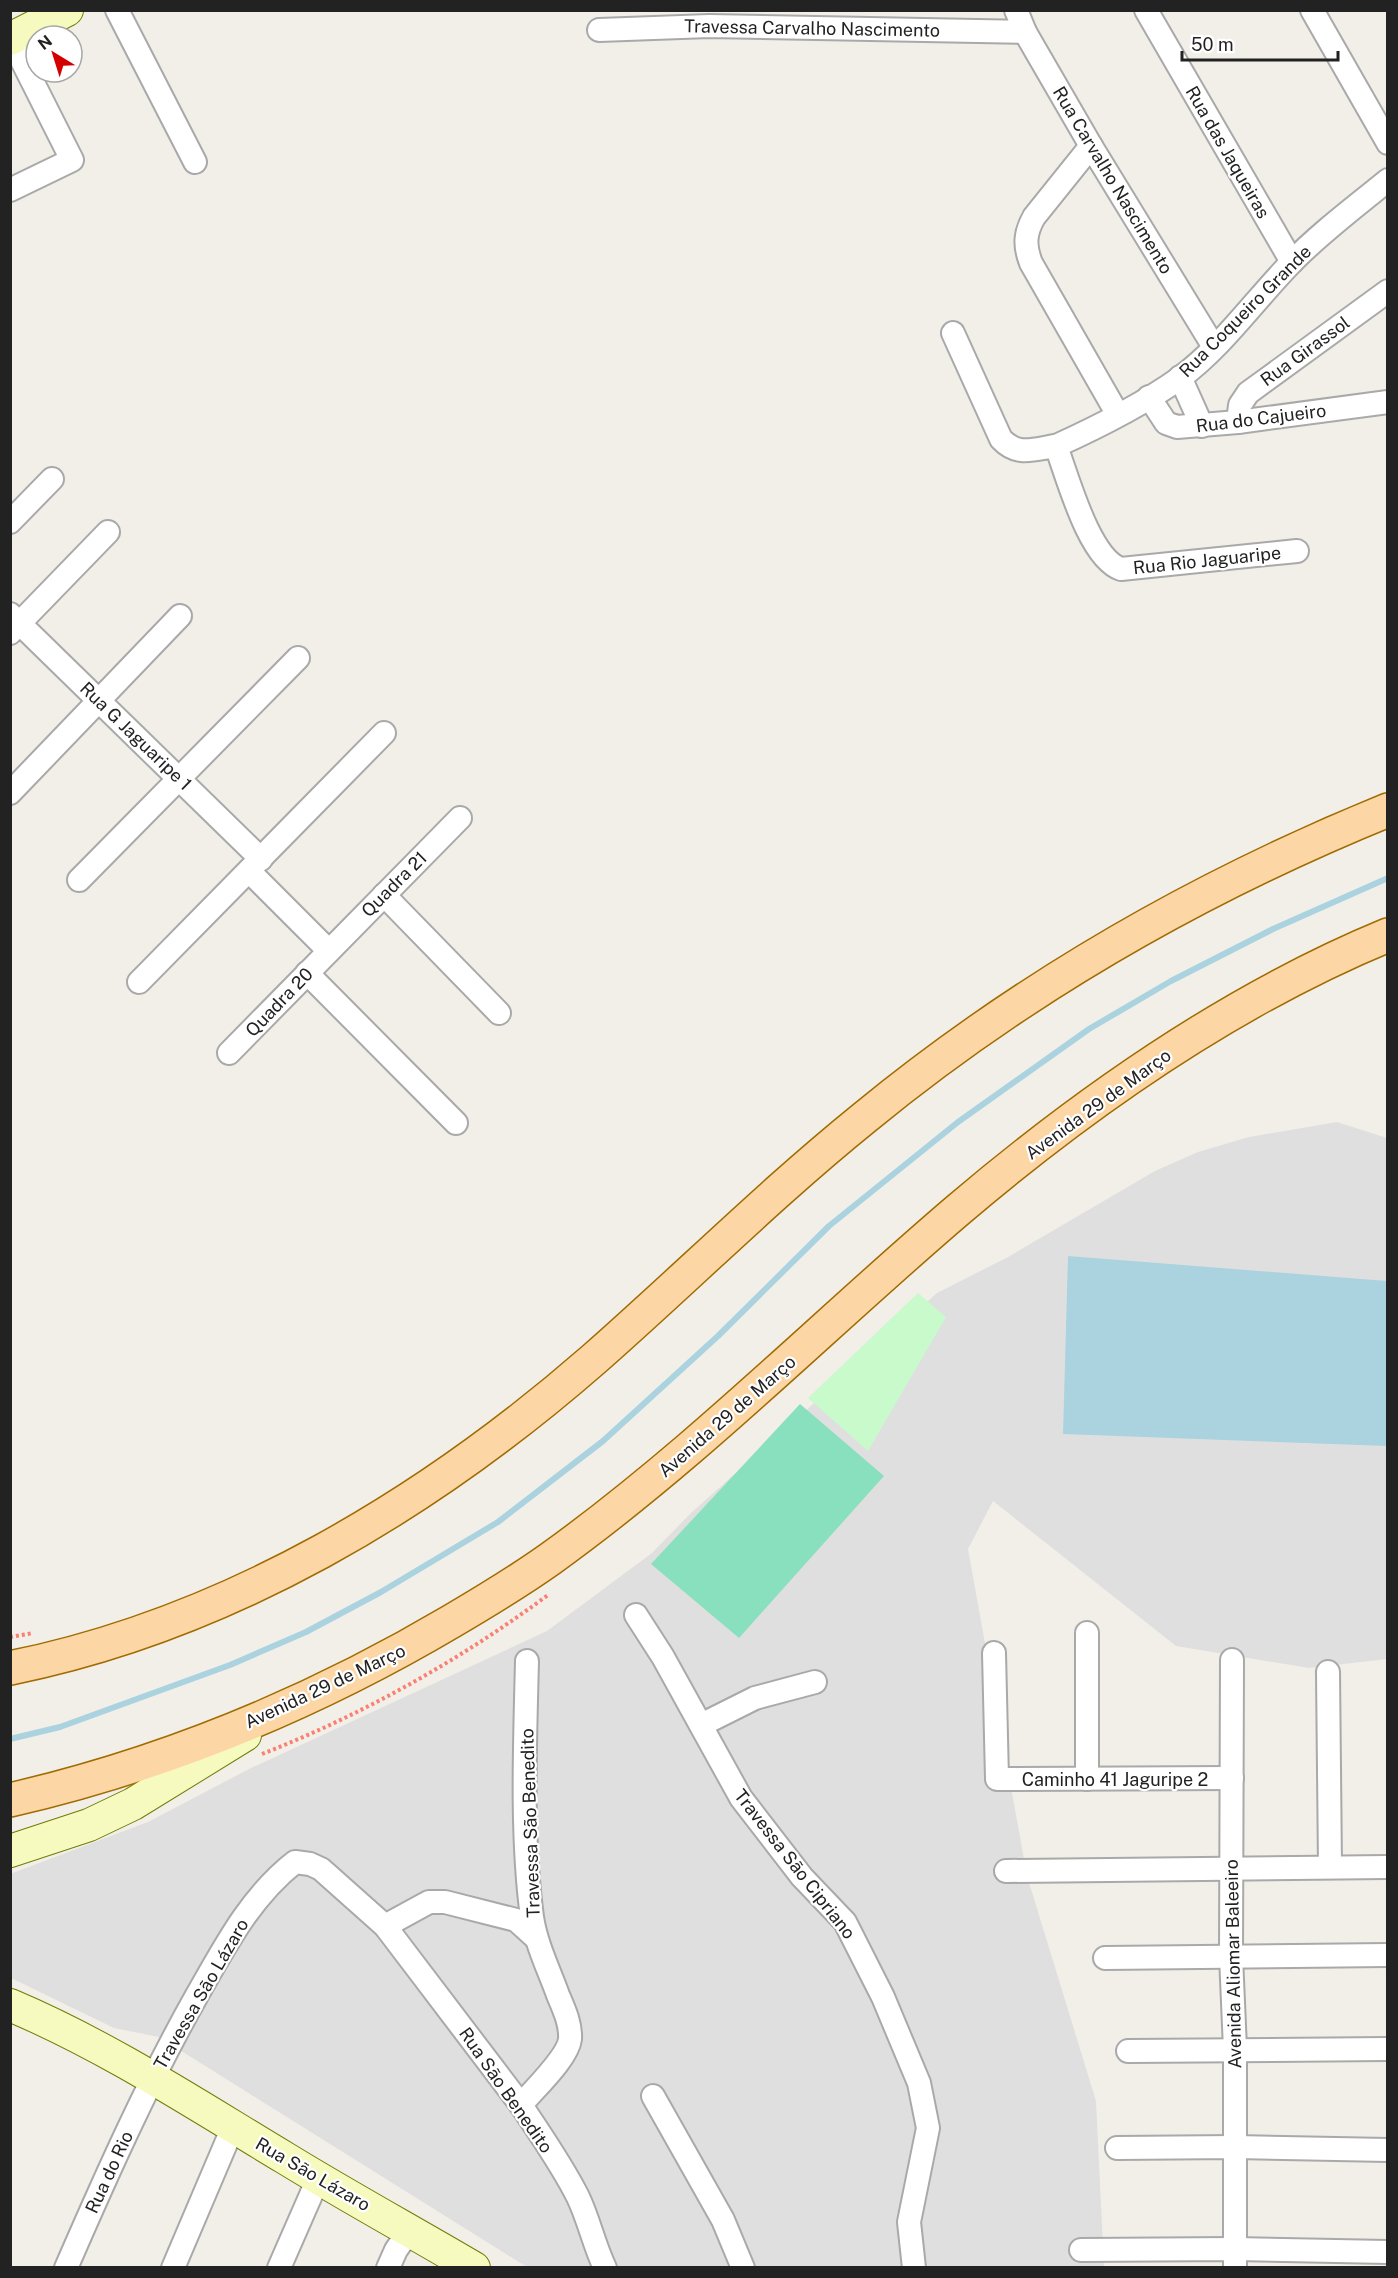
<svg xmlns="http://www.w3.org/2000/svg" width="1398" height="2278" font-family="'Public Sans',sans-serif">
	<rect width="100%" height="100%" fill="#f2efe9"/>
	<path fill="#e0dfdf" d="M1337 1122 1387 1138V1659L1309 1668 1176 1646 993 1501 968 1549 1027 1876 1096 2101 1104 2267H527L159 2037 114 2028 11 1978 10 1874 148 1822 249 1769 547 1631 652 1553 691 1513 937 1293 1008 1257 1155 1171 1198 1152 1249 1137Z"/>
	<path fill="#c8facc" d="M918 1293 946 1317 868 1451 808 1398Z"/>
	<path fill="#88e0be" d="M800 1404 884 1476 739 1638 651 1564Z"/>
	<path fill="#aad3df" d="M1068 1256 1387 1281V1446L1063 1434Z"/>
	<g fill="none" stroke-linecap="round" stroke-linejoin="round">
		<path stroke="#aad3df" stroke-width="6" d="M10 1739 60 1727 230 1665 306 1632 381 1592 498 1522 603 1441 718 1336 829 1226 958 1122 1089 1029 1171 981 1273 929 1388 878"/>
		<g stroke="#a9a9a9" stroke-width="26">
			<g id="street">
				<path d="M117 10 195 162"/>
				<path d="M1016 10 1025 32 1091 146 1214 347"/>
				<path d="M1146 10 1292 262"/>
				<path d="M1312 10 1388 143"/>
				<path d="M599 30 709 26 1025 32"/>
				<path d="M1091 146 1034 217C1025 233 1024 245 1031 263L1118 415"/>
				<path d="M10 190 72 160 11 39"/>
				<path d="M953 333 1001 439C1018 457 1034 449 1056 446"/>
				<path d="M1180 377 1202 426"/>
				<path d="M1149 397 1166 423 1177 427 1238 422 1388 402"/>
				<path d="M1238 422 1240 405 1248 393 1388 291"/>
				<path d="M10 522 52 479"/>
				<path d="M1297 551 1121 569C1089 558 1068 478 1056 446 1098 427 1142 405 1180 378 1222 347 1254 301 1291 263 1320 233 1355 207 1388 180"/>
				<path d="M10 614 261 859"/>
				<path d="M10 633 108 532"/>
				<path d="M10 793 180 616"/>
				<path d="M249 871 329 951"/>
				<path d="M79 880 298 658"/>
				<path d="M384 895 499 1013"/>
				<path d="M307 973 456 1123"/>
				<path d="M139 982 384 733"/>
				<path d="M229 1053 460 818"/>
				<path d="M636 1615 663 1657 741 1798 802 1877 845 1922 883 1997 919 2083 928 2128 909 2222 914 2268"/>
				<path d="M994 1653 997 1779 1232 1778"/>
				<path d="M1232 1660 1231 1956 1235 2049V2268"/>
				<path d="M1328 1672 1330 1867"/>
				<path d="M701 1725 755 1698 815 1682"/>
				<path d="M1087 1779V1633"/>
				<path d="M1006 1871 1388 1867"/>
				<path d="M385 1926 429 1902H445L516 1920 536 1938"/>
				<path d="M1105 1958 1388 1955"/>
				<path d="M1128 2051 1388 2049"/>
				<path d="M653 2096 723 2220 743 2268"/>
				<path d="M521 2105C533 2090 568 2058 570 2039 571 2024 564 2009 558 1995 549 1970 536 1944 532 1917 521 1836 525 1744 527 1661"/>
				<path d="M1117 2148 1235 2147 1388 2150"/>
				<path d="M1081 2250 1235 2249 1388 2252"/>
				<path d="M66 2268C106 2176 147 2084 196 1997 224 1948 250 1897 295 1862L310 1864 321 1869 385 1926 521 2105C540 2134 562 2165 578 2197 589 2220 594 2245 605 2268"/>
				<path d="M173 2268 233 2127"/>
				<path d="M279 2268 318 2179"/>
				<path d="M388 2268 396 2250 410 2230"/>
			</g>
		</g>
		<g stroke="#707d05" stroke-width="34">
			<g id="secondary">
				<path d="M10 39 67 10"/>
				<path d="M10 1851 89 1825 133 1804 245 1735"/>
				<path d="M10 2005C107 2046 195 2104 285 2158 347 2196 411 2231 474 2268"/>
			</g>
		</g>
		<g stroke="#a06b00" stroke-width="36">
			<g id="primary">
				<path d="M10 1668C228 1624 428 1504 594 1359 685 1279 770 1194 864 1118 1021 989 1199 887 1388 810"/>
				<path d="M10 1800C166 1764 315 1702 452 1621 486 1601 519 1581 550 1559 696 1454 822 1326 958 1210 1085 1102 1233 999 1388 935"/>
			</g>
		</g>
		<g stroke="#fa8072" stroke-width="4" stroke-dasharray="3 3" stroke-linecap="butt">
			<path d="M10 1637 33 1633"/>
			<path d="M262 1754C364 1714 460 1660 548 1595"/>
		</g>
		<use href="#street" stroke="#fff" stroke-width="22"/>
		<use href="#secondary" stroke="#f7fabf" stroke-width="32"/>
		<use href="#primary" stroke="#fcd6a4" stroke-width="33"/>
	</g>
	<g text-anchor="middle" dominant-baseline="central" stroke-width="4.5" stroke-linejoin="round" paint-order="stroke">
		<g font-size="18" fill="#222" stroke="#fff">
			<text transform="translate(812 28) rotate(1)">Travessa Carvalho Nascimento</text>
			<text transform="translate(1228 152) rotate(60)">Rua das Jaqueiras</text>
			<text transform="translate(1113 180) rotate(59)">Rua Carvalho Nascimento</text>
			<text transform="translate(1245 311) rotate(-45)">Rua Coqueiro Grande</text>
			<text transform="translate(1305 351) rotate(-36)">Rua Girassol</text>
			<text transform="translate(1261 418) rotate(-7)">Rua do Cajueiro</text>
			<text transform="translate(1207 560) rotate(-6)">Rua Rio Jaguaripe</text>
			<text transform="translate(136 736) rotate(44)">Rua G Jaguaripe 1</text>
			<text transform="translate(394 884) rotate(-45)">Quadra 21</text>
			<text transform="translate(279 1002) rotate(-46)">Quadra 20</text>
			<text transform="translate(1098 1104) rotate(-36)">Avenida 29 de Março</text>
			<text transform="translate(727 1416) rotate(-41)">Avenida 29 de Março</text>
			<text transform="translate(325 1686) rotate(-25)">Avenida 29 de Março</text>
			<text x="1115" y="1779">Caminho 41 Jaguripe 2</text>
			<text transform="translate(530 1823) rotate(-92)">Travessa São Benedito</text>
			<text transform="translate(795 1864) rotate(52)">Travessa São Cipriano</text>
			<text transform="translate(1233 1964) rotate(-91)">Avenida Aliomar Baleeiro</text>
			<text transform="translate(201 1994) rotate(-60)">Travessa São Lázaro</text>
			<text transform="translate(506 2090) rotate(55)">Rua São Benedito</text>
			<text transform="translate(109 2172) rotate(-65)">Rua do Rio</text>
			<text transform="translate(313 2174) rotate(30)">Rua São Lázaro</text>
		</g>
	</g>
	<rect width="1398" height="2278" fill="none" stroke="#222222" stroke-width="24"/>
	<g transform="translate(54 54) rotate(322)"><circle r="28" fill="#ffffff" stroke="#a7a7a7" stroke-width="1.5"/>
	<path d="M0-4.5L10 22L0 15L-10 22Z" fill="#d40000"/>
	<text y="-9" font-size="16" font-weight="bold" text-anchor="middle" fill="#222222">N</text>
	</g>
	<path d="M1182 51v9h156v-9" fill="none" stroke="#222222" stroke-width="3"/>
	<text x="1191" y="51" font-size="18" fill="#222222" stroke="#ffffff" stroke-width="4.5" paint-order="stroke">50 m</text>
</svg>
